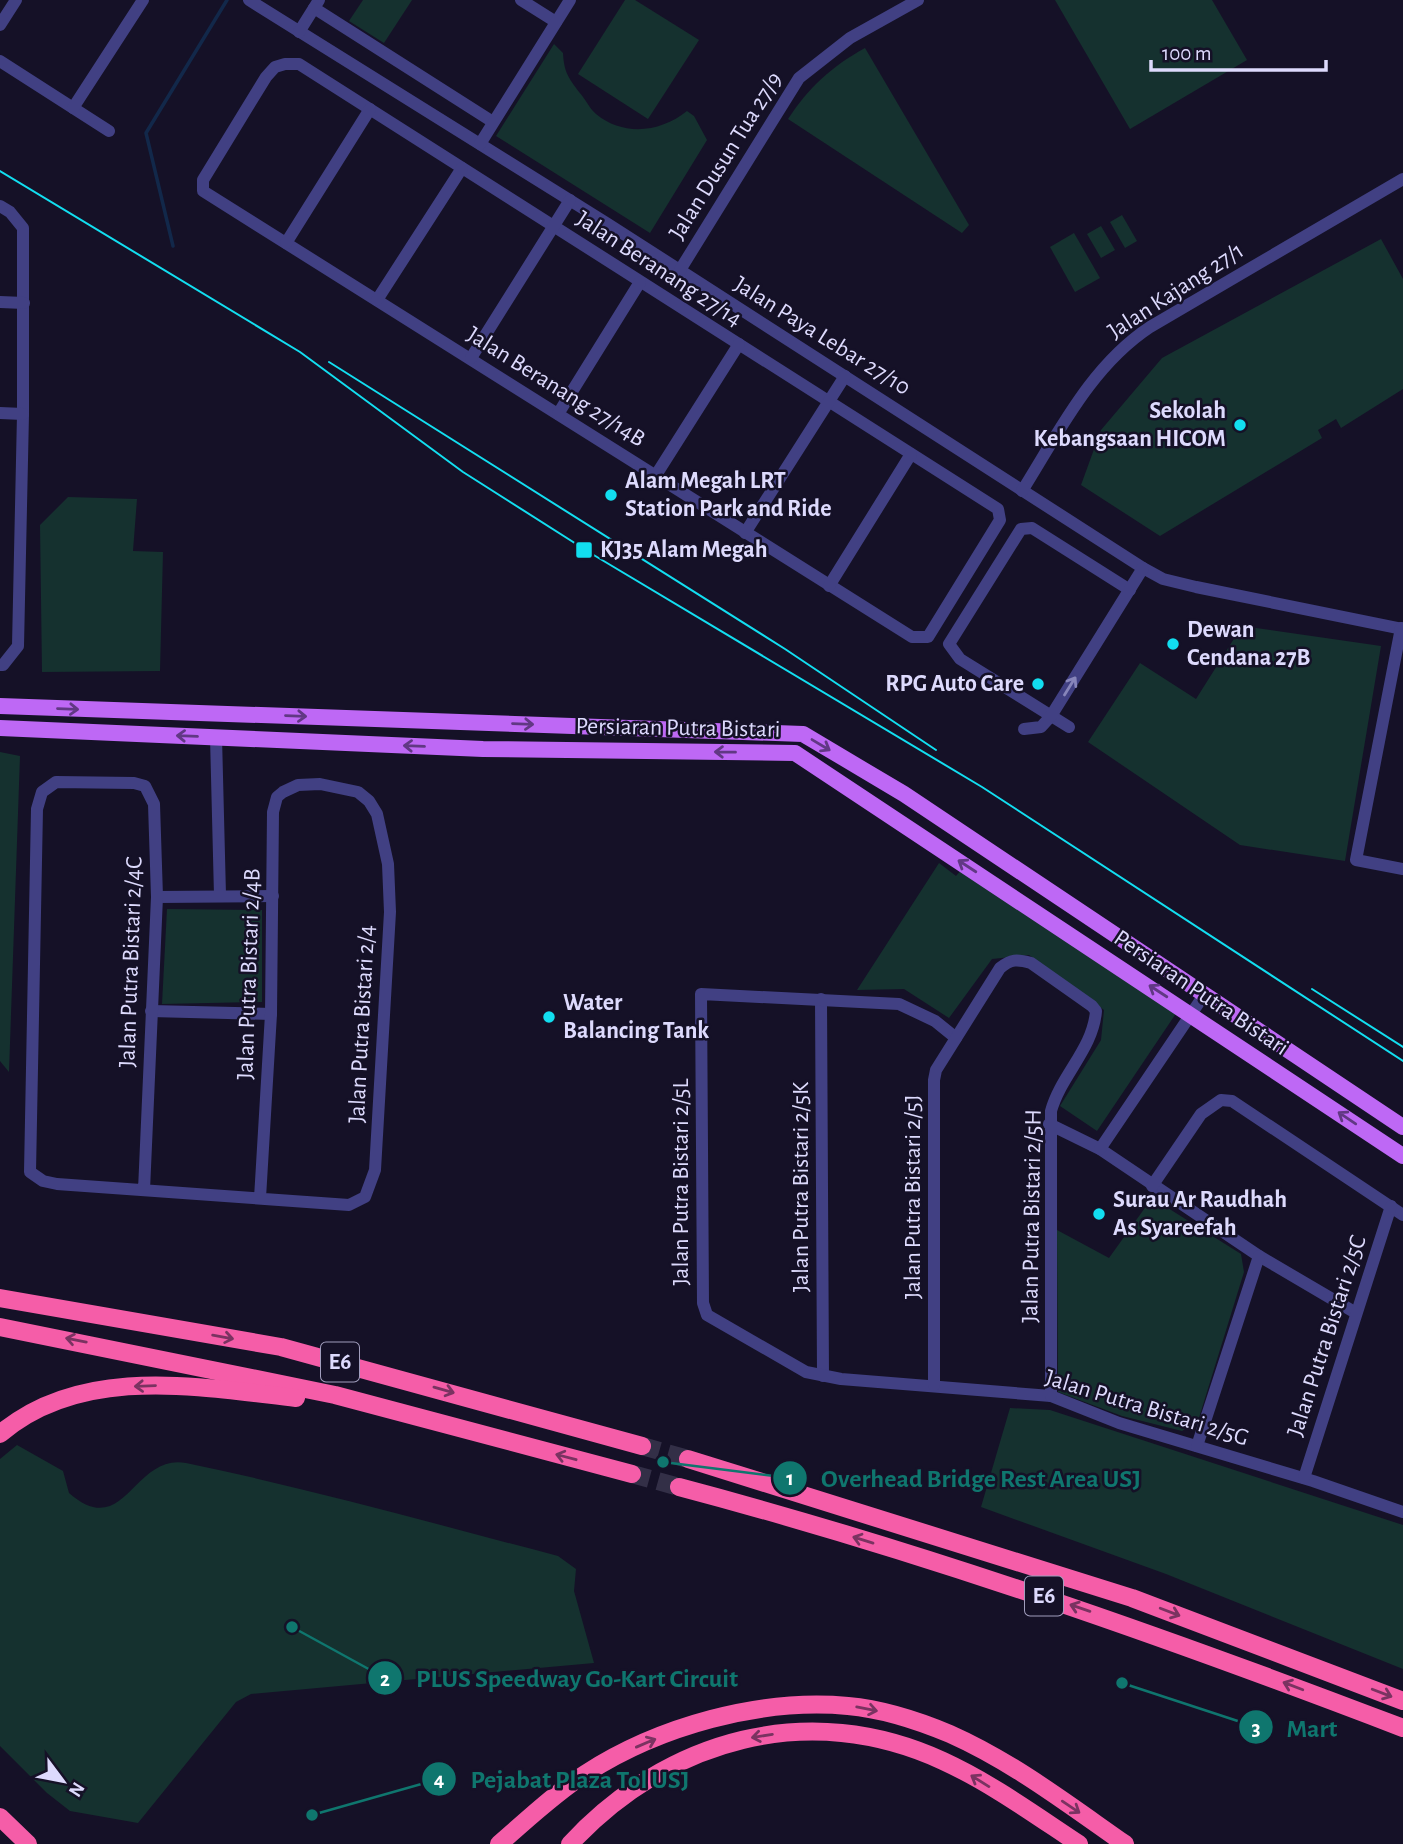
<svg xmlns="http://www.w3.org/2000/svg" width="1403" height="1844" font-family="'Alegreya Sans',sans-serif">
	<rect width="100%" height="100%" fill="#151127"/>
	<g fill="#15312f">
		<path d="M363 0H412L384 43 349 21Z"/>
		<path d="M625 0H635L699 40 648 119 578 74Z"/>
		<path d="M1055 0H1212L1247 60 1130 129Z"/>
		<path d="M554 44 563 53C564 72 568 77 579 92 585 98 589 108 596 114 624 137 661 132 687 111L694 116 707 140 650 233 496 136Z"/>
		<path d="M865 48 969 225 962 233 788 119C809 87 831 67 865 48Z"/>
		<path d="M1122 215 1137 241 1125 248 1110 222Z"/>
		<path d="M1101 226 1115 250 1101 258 1087 234Z"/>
		<path d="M1074 233 1100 278 1075 292 1050 247Z"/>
		<path d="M1381 239 1403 279V389L1341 428 1336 419 1318 430 1322 438 1160 536 1081 485 1101 430 1162 358Z"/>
		<path d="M68 497 137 499 133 551 163 552 160 671 42 672 40 525Z"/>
		<path d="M1242 626 1381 646 1345 861 1240 845 1088 742 1140 663 1196 699Z"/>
		<path d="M0 752 20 756 9 1072 0 1061Z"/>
		<path d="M939 863 956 876 962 869 1177 1012 1097 1131 1060 1106 1101 1040 1104 1010 1029 955 992 959 949 1018 904 989 857 990Z"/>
		<path d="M167 909 262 910V1002L162 1004Z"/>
		<path d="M1152 1198 1241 1254 1244 1272 1198 1421 1182 1431 1122 1416 1058 1392 1057 1230 1109 1258Z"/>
		<path d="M1010 1408 1050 1410 1403 1525V1669L1166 1574 981 1507Z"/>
		<path d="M17 1445 63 1471 69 1493C125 1542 133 1453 186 1463 312 1489 435 1524 558 1556L576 1569 574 1591 594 1663 251 1694 236 1702 138 1823 70 1811 47 1793 0 1746V1459Z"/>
	</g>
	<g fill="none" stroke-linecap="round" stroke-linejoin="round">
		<path stroke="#12284a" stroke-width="3.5" d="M173 246 146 133 227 0"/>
		<g stroke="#332f47" stroke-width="18" stroke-dasharray="18 9" stroke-linecap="butt">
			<path d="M642 1446 688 1459"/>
			<path d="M632 1474 679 1487"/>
		</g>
		<g stroke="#414083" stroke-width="12">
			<path d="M249 0 608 224 1143 568 1163 579 1196 587 1403 629"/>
			<path d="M521 0 556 22"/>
			<path d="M314 8 493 122"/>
			<path d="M0 25 16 0"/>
			<path d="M299 32 319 0"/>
			<path d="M0 61 109 131"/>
			<path d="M285 64H299L998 509 1000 520 928 637H912L203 191V180L266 77 275 67Z"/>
			<path d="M73 108 143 0"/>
			<path d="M480 144 570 0"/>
			<path d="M0 206 10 212 23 228V414L18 646 3 665H0"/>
			<path d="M286 243 370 109"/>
			<path d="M680 270 799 78 850 38 918 0"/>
			<path d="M377 300 462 168"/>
			<path d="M0 302 24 303"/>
			<path d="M471 358 570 200"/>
			<path d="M0 413 23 414"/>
			<path d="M558 414 640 282"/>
			<path d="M656 475 739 344"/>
			<path d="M1022 491C1059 432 1091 366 1150 327L1403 179"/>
			<path d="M745 533 845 376"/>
			<path d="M829 586 911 454"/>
			<path d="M1401 628 1356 860 1403 869"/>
			<path d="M1069 727 960 659 949 644 1021 529 1032 528 1130 590"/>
			<path d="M1024 729 1041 727 1051 716 1143 568"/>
			<path d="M216 737 220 895"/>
			<path d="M157 897 273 896"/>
			<path d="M821 999 823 1376"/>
			<path d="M151 1011 271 1014"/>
			<path d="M956 1038 935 1021 899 1004 701 994 703 1303 707 1315 806 1372 841 1379 1051 1396 1119 1423 1313 1481 1403 1512"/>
			<path d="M1049 1124 1100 1149 1259 1256 1356 1313"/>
			<path d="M1100 1149 1204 995"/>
			<path d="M1152 1186 1201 1114 1221 1100 1232 1101 1403 1215"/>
			<path d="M144 1190 157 897 154 804 145 786 134 783 56 782 42 792 37 809 30 1172 43 1181 57 1184 349 1205 365 1197 375 1170 390 912 388 864 377 814 369 801 358 792 320 784 298 785 283 792 277 797 273 812 271 1014 260 1198"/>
			<path d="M934 1385V1080L936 1070 1000 968C1011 959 1017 959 1031 963L1092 1006 1096 1011C1093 1049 1061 1075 1051 1111V1396"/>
			<path d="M1197 1446 1259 1256"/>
			<path d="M1304 1478 1391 1206"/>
		</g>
		<g stroke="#be68f5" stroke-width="16">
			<path d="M0 706 803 734 904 794 1403 1127"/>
			<path d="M0 728 483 749 795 753 1403 1156"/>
		</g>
		<g stroke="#f55da8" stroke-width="18">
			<path d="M0 1298 281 1347 642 1446"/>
			<path d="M0 1327 335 1395 632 1474"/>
			<path d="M0 1434C82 1364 200 1387 296 1398"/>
			<path d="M688 1459 1132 1598 1403 1701"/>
			<path d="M679 1487C925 1552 1165 1637 1403 1728"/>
			<path d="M0 1817 28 1844"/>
			<path d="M499 1844C527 1820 554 1794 585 1774 659 1726 760 1698 848 1706 882 1709 919 1721 950 1734 1013 1762 1069 1805 1125 1844"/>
			<path d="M570 1844C667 1739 809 1699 943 1761 991 1783 1035 1815 1079 1844"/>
		</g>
		<g stroke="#12def0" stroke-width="2">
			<path d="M0 171 300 352 463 472 592 554 982 787 1403 1061"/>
			<path d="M329 362 785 649 936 750"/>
			<path d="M1312 989 1403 1047"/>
		</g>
	</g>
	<defs><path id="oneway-shaft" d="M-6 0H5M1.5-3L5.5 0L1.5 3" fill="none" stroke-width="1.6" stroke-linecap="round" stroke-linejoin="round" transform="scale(1.75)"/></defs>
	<use stroke="#8785ba" href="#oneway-shaft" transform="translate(1070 686) rotate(-58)"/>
	<g stroke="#613884">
		<use href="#oneway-shaft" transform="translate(68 709) rotate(2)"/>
		<use href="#oneway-shaft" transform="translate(296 716) rotate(2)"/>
		<use href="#oneway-shaft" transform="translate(523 724) rotate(2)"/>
		<use href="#oneway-shaft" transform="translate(187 736) rotate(-178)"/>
		<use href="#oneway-shaft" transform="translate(821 745) rotate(31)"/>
		<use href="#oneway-shaft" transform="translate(414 746) rotate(-178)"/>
		<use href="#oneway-shaft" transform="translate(725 752) rotate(-179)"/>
		<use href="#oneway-shaft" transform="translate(967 866) rotate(-147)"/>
		<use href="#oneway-shaft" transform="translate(1158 991) rotate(-147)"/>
		<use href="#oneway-shaft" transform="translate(1347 1118) rotate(-146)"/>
	</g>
	<g stroke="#7a3361">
		<use href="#oneway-shaft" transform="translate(223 1337) rotate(10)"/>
		<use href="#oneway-shaft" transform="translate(76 1340) rotate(-169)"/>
		<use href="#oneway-shaft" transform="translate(145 1386) rotate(178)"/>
		<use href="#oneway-shaft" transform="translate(444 1390) rotate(16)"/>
		<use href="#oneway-shaft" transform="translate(566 1457) rotate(-165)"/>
		<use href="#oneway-shaft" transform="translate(863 1540) rotate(-163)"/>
		<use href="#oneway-shaft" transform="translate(1080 1608) rotate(-161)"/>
		<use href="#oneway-shaft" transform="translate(1170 1612) rotate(21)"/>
		<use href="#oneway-shaft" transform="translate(1293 1686) rotate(-159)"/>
		<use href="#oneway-shaft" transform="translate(1382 1693) rotate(21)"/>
		<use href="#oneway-shaft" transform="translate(867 1709) rotate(11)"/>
		<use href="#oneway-shaft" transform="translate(762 1736) rotate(171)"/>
		<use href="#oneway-shaft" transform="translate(646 1743) rotate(-23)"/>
		<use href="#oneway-shaft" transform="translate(980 1781) rotate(-148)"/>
		<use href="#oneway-shaft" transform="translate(1071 1807) rotate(34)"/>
	</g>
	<g fill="#12def0" stroke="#151127" stroke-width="2.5">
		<circle cx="1240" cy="425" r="7"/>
		<circle cx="611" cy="495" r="7"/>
		<rect x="575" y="541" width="18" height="18" rx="3.5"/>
		<circle cx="1173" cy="644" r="7"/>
		<circle cx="1038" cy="684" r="7"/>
		<circle cx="549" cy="1017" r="7"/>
		<circle cx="1099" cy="1214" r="7"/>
	</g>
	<g text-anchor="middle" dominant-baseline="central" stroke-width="5" stroke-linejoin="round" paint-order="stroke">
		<g fill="#151127" stroke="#a19ebd" stroke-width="2">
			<rect x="321" y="1342.5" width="38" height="39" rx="5"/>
			<rect x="1025" y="1576.5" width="38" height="39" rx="5"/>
		</g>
		<g font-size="23" font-weight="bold" fill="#dddafd">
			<text x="340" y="1362">E6</text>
			<text x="1044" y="1596">E6</text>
		</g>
		<g font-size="24" fill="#dddafd" stroke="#151127">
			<text transform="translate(726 156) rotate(-58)">Jalan Dusun Tua 27/9</text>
			<text transform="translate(659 269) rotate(33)">Jalan Beranang 27/14</text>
			<text transform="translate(1176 291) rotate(-33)">Jalan Kajang 27/1</text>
			<text transform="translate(822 336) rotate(32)">Jalan Paya Lebar 27/10</text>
			<text transform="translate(556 387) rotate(32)">Jalan Beranang 27/14B</text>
			<text transform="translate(678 728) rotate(1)">Persiaran Putra Bistari</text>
			<text transform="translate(131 962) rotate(-88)">Jalan Putra Bistari 2/4C</text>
			<text transform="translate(249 974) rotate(-88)">Jalan Putra Bistari 2/4B</text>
			<text transform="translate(1201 993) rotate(34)">Persiaran Putra Bistari</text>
			<text transform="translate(362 1024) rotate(-87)">Jalan Putra Bistari 2/4</text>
			<text transform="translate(681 1182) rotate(-90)">Jalan Putra Bistari 2/5L</text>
			<text transform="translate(801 1187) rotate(-90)">Jalan Putra Bistari 2/5K</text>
			<text transform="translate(913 1197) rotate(-90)">Jalan Putra Bistari 2/5J</text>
			<text transform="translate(1032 1216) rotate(-89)">Jalan Putra Bistari 2/5H</text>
			<text transform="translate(1327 1336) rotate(-72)">Jalan Putra Bistari 2/5C</text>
			<text transform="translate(1147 1408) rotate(17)">Jalan Putra Bistari 2/5G</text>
		</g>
		<g font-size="24" font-weight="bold" fill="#dddafd" stroke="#151127" text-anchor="start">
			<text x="1226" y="411" text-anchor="end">Sekolah<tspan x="1226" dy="28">Kebangsaan HICOM</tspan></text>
			<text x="625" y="481">Alam Megah LRT<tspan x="625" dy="28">Station Park and Ride</tspan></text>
			<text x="600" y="550">KJ35 Alam Megah</text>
			<text x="1187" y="630">Dewan<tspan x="1187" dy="28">Cendana 27B</tspan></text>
			<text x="1024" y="684" text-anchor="end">RPG Auto Care</text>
			<text x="563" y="1003">Water<tspan x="563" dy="28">Balancing Tank</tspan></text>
			<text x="1113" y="1200">Surau Ar Raudhah<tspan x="1113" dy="28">As Syareefah</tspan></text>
		</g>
	</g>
	<path fill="none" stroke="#0f766e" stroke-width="2.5" d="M663 1462L790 1478M292 1627L385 1678M1122 1683L1256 1727M312 1815L439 1779"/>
	<g fill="#0f766e" stroke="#151127" stroke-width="2.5">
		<circle cx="663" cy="1462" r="7"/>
		<circle cx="292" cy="1627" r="7"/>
		<circle cx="1122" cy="1683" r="7"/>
		<circle cx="312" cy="1815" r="7"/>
		<circle cx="790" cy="1478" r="18"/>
		<circle cx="385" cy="1678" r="18"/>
		<circle cx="1256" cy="1727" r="18"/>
		<circle cx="439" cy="1779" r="18"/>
	</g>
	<g font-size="21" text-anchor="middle" font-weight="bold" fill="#fff">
		<text x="790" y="1485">1</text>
		<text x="385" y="1686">2</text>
		<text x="1256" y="1735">3</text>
		<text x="439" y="1786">4</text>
	</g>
	<g font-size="26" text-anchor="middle" font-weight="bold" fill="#0f766e" stroke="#151127" stroke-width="5" stroke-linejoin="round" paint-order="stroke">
		<text x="981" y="1487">Overhead Bridge Rest Area USJ</text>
		<text x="577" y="1687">PLUS Speedway Go-Kart Circuit</text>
		<text x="1312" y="1737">Mart</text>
		<text x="580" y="1788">Pejabat Plaza Tol USJ</text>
	</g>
	<g transform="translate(63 1781) rotate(122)" stroke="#151127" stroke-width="5" paint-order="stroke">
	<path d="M0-5L12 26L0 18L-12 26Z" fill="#dddafd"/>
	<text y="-10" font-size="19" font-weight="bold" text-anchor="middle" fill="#dddafd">N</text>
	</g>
	<path d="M1151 60v10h175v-10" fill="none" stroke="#dddafd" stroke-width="3.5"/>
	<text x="1162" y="60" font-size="21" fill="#dddafd" stroke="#151127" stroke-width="5" paint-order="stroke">100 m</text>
</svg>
